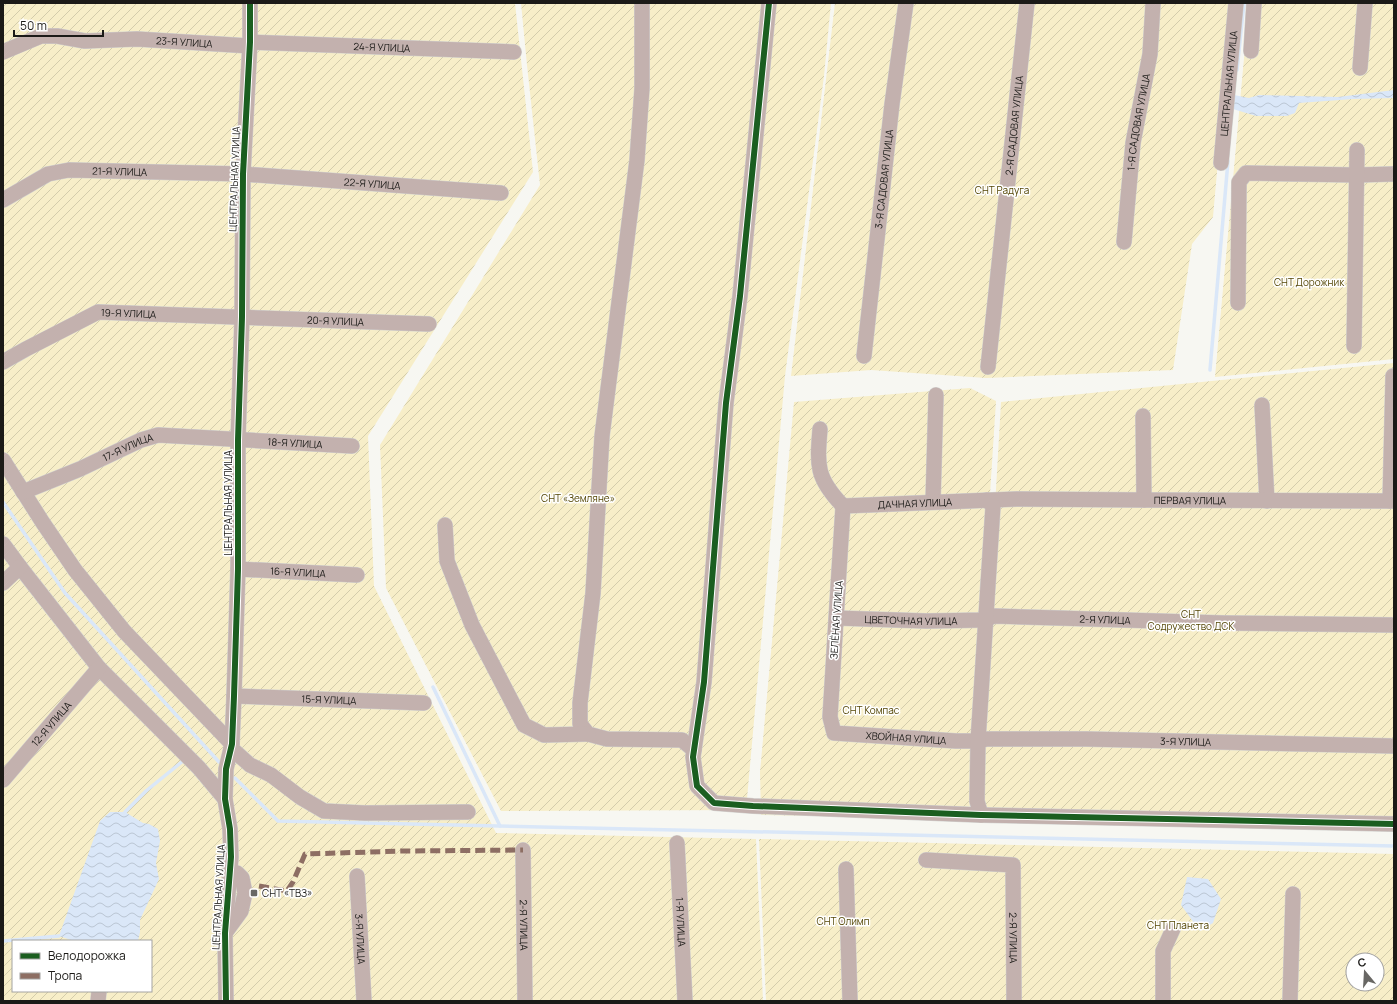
<svg xmlns="http://www.w3.org/2000/svg" width="1397" height="1004" font-family="Manrope,sans-serif">
	<defs>
		<pattern id="garden-furrows" width="10" height="10" patternUnits="userSpaceOnUse"><rect width="10" height="10" fill="#f7eec8"/><path d="M-1 1l2-2M0 10L10 0M9 11l2-2" fill="none" stroke="#d3ccab"/></pattern>
		<pattern id="water-waves" width="16" height="10" patternUnits="userSpaceOnUse"><rect width="16" height="10" fill="#dae7f8"/><path d="M0 5q4-4 8 0t8 0" fill="none" stroke="#bac6d4"/></pattern>
	</defs>
	<rect width="100%" height="100%" fill="#f7f7f2"/>
	<g fill="url(#garden-furrows)" fill-rule="evenodd">
		<path d="M3 3H515L533 172 368 436 374 586 496 833 756 839 763 1001H3ZM13 941H151V991H13Z"/>
		<path d="M521 3H831L824 76 785 376 746 810 501 811 386 588 380 445 540 185 527 65Z"/>
		<path d="M835 3H1232L1213 217 1192 244 1173 370 986 378 871 370 791 376Z"/>
		<path d="M1249 3H1394V359L1215 377Z"/>
		<path d="M1394 363V826L977 820 1001 402Z"/>
		<path d="M970 388 996 401 969 819 761 815 760 772 794 402Z"/>
		<path d="M759 839 1394 854V1001H766ZM1353 960H1377V984H1353Z"/>
	</g>
	<g fill="url(#water-waves)">
		<path d="M1394 90V98L1353 99 1299 103 1295 113 1287 116H1256L1233 109 1234 95 1249 98 1259 95 1338 97Z"/>
		<path d="M110 812H125L143 823 149 824 158 829 160 841 156 863 159 879 140 920V932L138 941H74L59 936 100 821Z"/>
		<path d="M1187 877 1208 879 1221 899 1213 923 1200 931 1181 905Z"/>
	</g>
	<g fill="none" stroke-linecap="round" stroke-linejoin="round">
		<g stroke="#dae7f8" stroke-width="3.5">
			<path d="M1237 70 1244 3"/>
			<path d="M1210 370 1228 161"/>
			<path d="M3 502 65 593 219 762"/>
			<path d="M433 687 500 826"/>
			<path d="M235 778 278 821 1394 846"/>
			<path d="M125 812 146 791 183 761"/>
			<path d="M3 941 59 936"/>
		</g>
		<g stroke="#d3d3d0" stroke-width="16">
			<g id="minor">
				<path d="M642 3V88L637 160 602 436 593 593 580 703V724L588 734 607 739 682 740 694 750"/>
				<path d="M769 3 740 296 726 403 704 682 693 757 697 786 714 803 753 806 981 815 1394 824"/>
				<path id="s1" d="M250 42 514 52"/>
				<path d="M1251 51 1254 3"/>
				<path id="s2" d="M3 52 41 36H57L85 41 137 39 250 46"/>
				<path d="M1360 68 1365 3"/>
				<path id="s3" d="M1221 163 1236 3"/>
				<path id="s4" d="M3 200 48 174 69 170 243 174 501 193"/>
				<path id="s5" d="M1124 242 1133 143 1150 54 1153 3"/>
				<path d="M1238 303 1239 182 1246 173 1356 175 1394 174"/>
				<path d="M1354 346 1357 150"/>
				<path id="s6" d="M864 356 892 104 906 3"/>
				<path id="s7" d="M3 362 26 349 98 312 429 324"/>
				<path id="s8" d="M988 367 1027 3"/>
				<path d="M1262 405 1267 501"/>
				<path d="M1143 416 1144 500"/>
				<path d="M820 429C817 466 816 478 843 506"/>
				<path d="M3 460 43 523 75 570 124 631 232 744"/>
				<path id="s9" d="M23 492 80 469 141 440 158 435 352 446"/>
				<path d="M933 501 936 395"/>
				<path d="M1390 501 1393 376"/>
				<path id="s10" d="M843 506 830 717 834 733 956 741H978L987 739H1086L1394 746"/>
				<path id="s11" d="M843 506 1017 499 1144 500 1394 501"/>
				<path d="M445 525 447 561 472 625 524 725 544 735 588 734"/>
				<path d="M3 544 20 567 99 668 199 768 225 799"/>
				<path id="s12" d="M238 569 357 575"/>
				<path d="M3 583 20 567"/>
				<path id="s13" d="M837 618 926 621 985 620 994 616 1224 623 1394 625"/>
				<path id="s14" d="M234 696 424 703"/>
				<path d="M231 748 250 765 271 775 300 797 324 811 365 813 468 812"/>
				<path id="s15" d="M3 780 99 668"/>
				<path d="M981 815 977 801 978 741 993 506 987 500"/>
				<path id="s16" d="M677 843 685 1001"/>
				<path id="s17" d="M523 850 525 1001"/>
				<path id="s18" d="M926 860 1013 865 1014 1001"/>
				<path d="M846 869 850 1001"/>
				<path id="s19" d="M357 876 364 1001"/>
				<path d="M225 933 241 911 245 893 242 878 237 873 229 872"/>
				<path d="M98 1001 99 991"/>
				<path d="M226 1001 225 933 231 857 230 829 225 799 226 769 232 744 234 696 238 569V440L242 317 243 174 250 42V3"/>
				<path d="M1163 1001V951L1173 929"/>
				<path d="M1290 1001 1293 894"/>
			</g>
		</g>
		<use href="#minor" stroke="#c3b1ae" stroke-width="15"/>
		<path stroke="#8d6e63" stroke-width="5" stroke-dasharray="10 5" stroke-linecap="butt" d="M259 886 287 891 293 882 305 854 403 851 523 850"/>
		<g stroke="#fff" stroke-width="8">
			<g id="cycleway">
				<path d="M769 3 740 296 726 403 704 682 693 757 697 786 714 803 753 806 981 815 1394 824"/>
				<path d="M226 1001 225 933 231 857 230 829 225 799 226 769 232 744 234 696 238 569V440L242 317 243 174 250 42V3"/>
			</g>
		</g>
		<use href="#cycleway" stroke="#1b5e20" stroke-width="6"/>
	</g>
	<rect fill="#686764" stroke="#fff" stroke-width="1.5" x="250" y="889" width="8" height="8" rx="2"/>
	<g text-anchor="middle" dominant-baseline="central" stroke-width="3" stroke-linejoin="round" paint-order="stroke">
		<g font-size="10" fill="#1b1a17" stroke="#fff">
			<text stroke="none"><textPath href="#s2" startOffset="185">23-Я УЛИЦА</textPath></text>
			<text stroke="none"><textPath href="#s1" startOffset="132">24-Я УЛИЦА</textPath></text>
			<text stroke="none"><textPath href="#s3" startOffset="80">ЦЕНТРАЛЬНАЯ УЛИЦА</textPath></text>
			<text stroke="none"><textPath href="#s5" startOffset="121">1-Я САДОВАЯ УЛИЦА</textPath></text>
			<text stroke="none"><textPath href="#s8" startOffset="243">2-Я САДОВАЯ УЛИЦА</textPath></text>
			<text stroke="none"><textPath href="#s4" startOffset="124">21-Я УЛИЦА</textPath></text>
			<text transform="translate(234 179) rotate(-88)">ЦЕНТРАЛЬНАЯ УЛИЦА</text>
			<text stroke="none"><textPath href="#s6" startOffset="178">3-Я САДОВАЯ УЛИЦА</textPath></text>
			<text stroke="none"><textPath href="#s4" startOffset="377">22-Я УЛИЦА</textPath></text>
			<text stroke="none"><textPath href="#s7" startOffset="138">19-Я УЛИЦА</textPath></text>
			<text stroke="none"><textPath href="#s7" startOffset="345">20-Я УЛИЦА</textPath></text>
			<text stroke="none"><textPath href="#s9" startOffset="284">18-Я УЛИЦА</textPath></text>
			<text stroke="none"><textPath href="#s9" startOffset="114">17-Я УЛИЦА</textPath></text>
			<text stroke="none"><textPath href="#s11" startOffset="347">ПЕРВАЯ УЛИЦА</textPath></text>
			<text stroke="none"><textPath href="#s11" startOffset="72">ДАЧНАЯ УЛИЦА</textPath></text>
			<text transform="translate(228 503) rotate(-90)">ЦЕНТРАЛЬНАЯ УЛИЦА</text>
			<text stroke="none"><textPath href="#s12" startOffset="60">16-Я УЛИЦА</textPath></text>
			<text stroke="none"><textPath href="#s13" startOffset="74">ЦВЕТОЧНАЯ УЛИЦА</textPath></text>
			<text stroke="none"><textPath href="#s13" startOffset="269">2-Я УЛИЦА</textPath></text>
			<text transform="translate(836 620) rotate(-86)">ЗЕЛЁНАЯ УЛИЦА</text>
			<text stroke="none"><textPath href="#s14" startOffset="95">15-Я УЛИЦА</textPath></text>
			<text stroke="none"><textPath href="#s15" startOffset="74">12-Я УЛИЦА</textPath></text>
			<text stroke="none"><textPath href="#s10" startOffset="300">ХВОЙНАЯ УЛИЦА</textPath></text>
			<text stroke="none"><textPath href="#s10" startOffset="580">3-Я УЛИЦА</textPath></text>
			<text transform="translate(218 897) rotate(-87)">ЦЕНТРАЛЬНАЯ УЛИЦА</text>
			<text stroke="none"><textPath href="#s16" startOffset="79">1-Я УЛИЦА</textPath></text>
			<text stroke="none"><textPath href="#s17" startOffset="75">2-Я УЛИЦА</textPath></text>
			<text stroke="none"><textPath href="#s19" startOffset="63">3-Я УЛИЦА</textPath></text>
			<text stroke="none"><textPath href="#s18" startOffset="160">2-Я УЛИЦА</textPath></text>
		</g>
		<g font-size="10" fill="#544604" stroke="#fff">
			<text x="1002" y="190">СНТ Радуга</text>
			<text x="1309" y="282">СНТ Дорожник</text>
			<text x="578" y="498">СНТ «Земляне»</text>
			<text x="1191" y="614">СНТ<tspan x="1191" dy="12">Содружество ДСК</tspan></text>
			<text x="871" y="710">СНТ Компас</text>
			<text x="843" y="921">СНТ Олимп</text>
			<text x="1178" y="925">СНТ Планета</text>
		</g>
		<g font-size="10" fill="#1b1a17" stroke="#fff" text-anchor="start">
			<text x="262" y="893">СНТ «ТВЗ»</text>
		</g>
	</g>
	<rect width="1397" height="1004" fill="none" stroke="#1b1a17" stroke-width="8"/>
	<rect x="12" y="940" width="140" height="52" fill="#ffffff" stroke="#a4a3a2"/>
	<rect x="20" y="953" width="20" height="6" fill="#1b5e20" stroke="#a4a3a2"/>
	<text x="48" y="960" font-size="12" fill="#1b1a17">Велодорожка</text>
	<rect x="20" y="973" width="20" height="6" fill="#8d6e63" stroke="#a4a3a2"/>
	<text x="48" y="980" font-size="12" fill="#1b1a17">Тропа</text>
	<g transform="translate(1365 972) rotate(342)"><circle r="19" fill="#ffffff" stroke="#a4a3a2"/>
	<path d="M0-3L7 15L0 10L-7 15Z" fill="#686764"/>
	<text y="-6" font-size="11" font-weight="bold" text-anchor="middle" fill="#1b1a17">С</text>
	</g>
	<path d="M14 30v6h89v-6" fill="none" stroke="#1b1a17" stroke-width="2"/>
	<text x="20" y="30" font-size="12" fill="#1b1a17" stroke="#ffffff" stroke-width="3" paint-order="stroke">50 m</text>
</svg>
